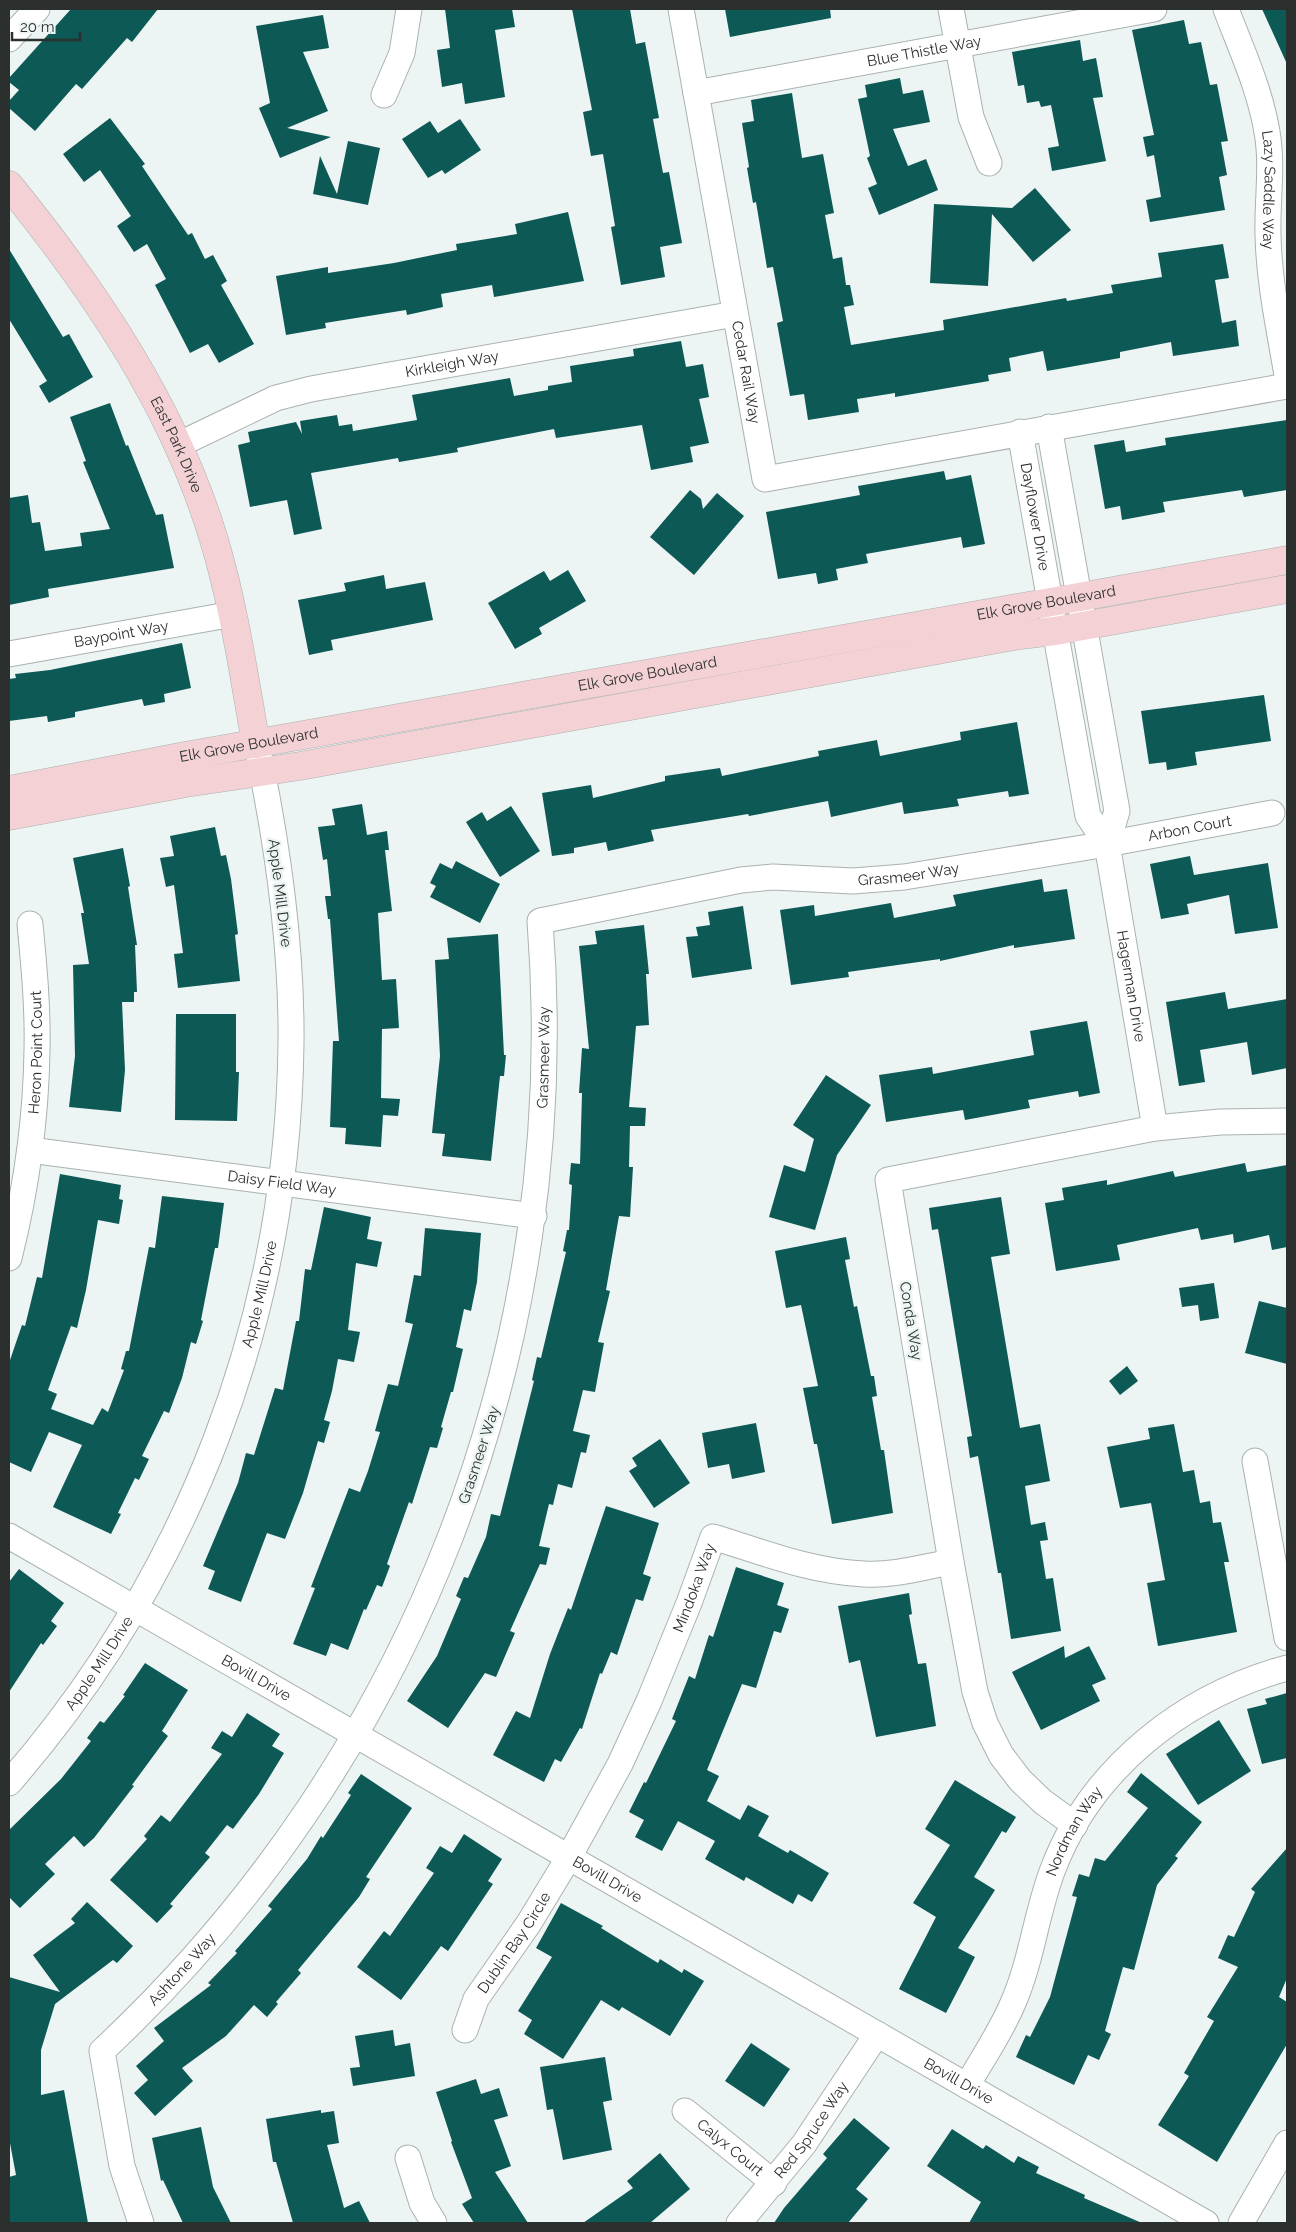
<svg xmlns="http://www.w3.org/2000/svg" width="1296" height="2232" font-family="Raleway,sans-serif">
	<rect width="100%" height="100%" fill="#ecf5f4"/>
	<g fill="#0d5956">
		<path d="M71 9H158L132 42 127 38 82 89 76 84 35 131 9 108V101L19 90 9 82V78Z"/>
		<path d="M445 9H512L515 27 495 30 505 97 465 104 462 83 442 87 437 50 450 48Z"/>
		<path d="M572 9H630L636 44 645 42 659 118 653 119 663 173 669 172 682 243 660 247 665 277 621 285 611 227 615 226 603 154 591 156 583 112 592 110Z"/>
		<path d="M725 9H830L831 18 730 37Z"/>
		<path d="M1262 9H1287V64Z"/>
		<path d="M323 15 329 48 303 52 328 111 287 128 331 137 280 158 259 108 270 103 256 26Z"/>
		<path d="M1184 20 1189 44 1201 42 1210 85 1217 84 1228 141 1221 142 1227 175 1219 177 1225 210 1150 222 1146 200 1161 197 1154 155 1147 157 1143 137 1154 135 1132 30Z"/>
		<path d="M1080 40 1083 61 1096 58 1103 97 1093 98 1106 161 1052 171 1048 148 1059 146 1051 105 1041 107 1039 101 1027 103 1024 85 1018 86 1012 52Z"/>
		<path d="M900 78 903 94 923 90 930 122 893 129 908 166 926 159 938 190 879 215 868 188 877 184 867 158 870 156 858 99 867 97 865 85Z"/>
		<path d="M792 93 802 158 823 154 834 213 825 215 833 259 842 257 846 285H850L854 305 844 307 851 345 944 330 943 320 1066 298 1067 301 1113 293 1111 285 1162 277 1158 253 1223 244 1229 278 1215 280 1222 323 1236 320 1239 346 1173 356 1171 342 1120 352V358L1047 371 1043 351 1009 358 1011 371 988 375 989 381 895 397V393L857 399 859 412 808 420 804 394 790 396 777 323 783 321 773 267 767 268 756 202 753 203 747 168 749 167 742 123 754 121 751 100Z"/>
		<path d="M110 118 145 164 142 166 188 235 192 233 205 259 213 255 227 281 221 285 254 344 219 363 208 344 190 353 155 285 166 279 147 244 134 252 117 226 131 216 100 170 84 182 63 154Z"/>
		<path d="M460 119 481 150 445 174 442 170 428 178 402 139 430 121 438 133Z"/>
		<path d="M348 141 380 148 368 205 313 194 320 156 337 194Z"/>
		<path d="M1035 188 1071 230 1033 262 992 214 988 286 930 283 934 204 1012 208Z"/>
		<path d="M568 212 584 281 494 297 492 285 441 294 443 307 407 315 406 310 325 323 326 328 286 335 276 276 328 267V273L394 263 457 250 456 244 517 234 515 224Z"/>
		<path d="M9 249 63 337 69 334 93 377 49 403 39 386 47 381 9 319Z"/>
		<path d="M681 341 686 367 703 364 709 397 699 399 709 443 690 447 693 462 651 470 642 425 556 438 554 429 457 448 458 452 399 462 398 458 311 473 322 529 294 535 287 500 250 507 238 445 250 442 248 432 296 422 302 434 300 421 337 415 339 426 352 424 353 431 417 420 412 395 510 378 514 396 548 390V386L572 382 570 366 634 356 633 349Z"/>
		<path d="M110 403 126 446 128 445 156 515 163 514 174 568 48 589 49 597 9 605V498L28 495 32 523 40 522 45 551 82 546 80 533 110 529 83 462 86 461 70 417Z"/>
		<path d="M1287 420V490L1244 497 1242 490 1163 502 1165 512 1122 520 1120 506 1105 509 1094 445 1124 440 1126 452 1166 445 1165 438Z"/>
		<path d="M944 471 946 480 971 475 985 544 963 548 961 537 866 554 868 563 836 569 838 580 818 584 816 573 778 579 766 512 860 495 858 486Z"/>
		<path d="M690 490 701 499 703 509 717 493 744 516 694 575 650 537Z"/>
		<path d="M568 570 586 601 539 628 542 634 515 649 488 603 544 571 550 581Z"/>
		<path d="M384 575 386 589 425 582 433 620 331 640 333 650 309 655 298 600 346 591 344 583Z"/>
		<path d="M182 643 191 688 164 694 165 702 144 706 142 699 75 712V717L48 722 47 716 9 721V679L16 678 15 674 50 670Z"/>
		<path d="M1264 695 1271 741 1195 752 1197 765 1167 770 1166 762 1149 764 1141 711Z"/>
		<path d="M1017 722 1029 794 1009 797 1008 791 957 799 959 806 904 814 902 802 831 817 828 801 749 816 748 814 651 830 654 841 608 851 606 842 574 848V853L552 856 542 793 591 785 593 798 665 781V776L720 768 722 776 819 756 818 751 877 740 880 756 961 740 960 732Z"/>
		<path d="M362 804 367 835 387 831 389 850H385L392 911 378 913 382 980 396 979 399 1028 382 1029 381 1098 400 1099 398 1116 383 1115 381 1147 345 1144 346 1128 330 1127 333 1041H339L330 919H328L325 896H331L327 859 323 860 318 827 335 825 332 809Z"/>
		<path d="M511 806 540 851 500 877 466 822 482 812 487 821Z"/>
		<path d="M215 827 221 856 226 855 231 879 238 934 235 935 240 981 178 988 174 954 183 953 174 885 166 887 160 858 174 856 170 836Z"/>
		<path d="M123 848 130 886 128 887 137 945H135L137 992H134V1002H122L125 1070 121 1112 69 1107 75 1056 73 965 89 964 81 913H84L73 858Z"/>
		<path d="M1190 856 1194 875 1268 863 1278 928 1235 934 1229 895 1187 904 1189 914 1161 919 1150 864Z"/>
		<path d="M456 861 500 884 480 923 430 897 436 886 430 883 440 863 452 869Z"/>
		<path d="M1042 879 1044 892 1067 889 1075 939 1014 948V945L940 961V959L848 972 849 977 791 985 780 910 814 905 815 916 891 903 894 918 956 906 953 895Z"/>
		<path d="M743 906 752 969 692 978 686 937 698 936 696 927 710 925 708 912Z"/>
		<path d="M644 925 649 974H646L649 1025 636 1026 629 1107 646 1108 645 1126H630L629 1167H633L630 1217 619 1216 606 1290 610 1291 598 1342 604 1343 595 1392 583 1390 573 1431 590 1435 586 1453 581 1452 572 1488 558 1484 553 1505 549 1504 539 1546 550 1548 546 1565 540 1564 510 1631 515 1633 496 1677 485 1673 448 1728 407 1701 437 1656 461 1599 456 1596 464 1577 468 1578 486 1537 491 1514 500 1516 534 1381 532 1380 537 1357 541 1358 566 1252 563 1251 567 1230H569L572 1185 569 1184 571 1163 580 1164 582 1093H579L582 1048 589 1049 579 946 597 944 595 931Z"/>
		<path d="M498 934 504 1055H506L504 1076H500L491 1161 442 1156 445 1134 432 1133 440 1056 435 960 449 959 447 938Z"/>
		<path d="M1225 992 1228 1009 1287 999V1068L1252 1075 1247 1042 1200 1050 1205 1082 1179 1086 1166 1002Z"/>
		<path d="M176 1014H236V1072H239L237 1121 175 1120Z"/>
		<path d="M1087 1021 1100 1093 1079 1097 1078 1091 1028 1100 1030 1108 965 1120 963 1110 886 1122 879 1075 932 1067 933 1074 1034 1055 1030 1031Z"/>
		<path d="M826 1075 871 1105 837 1155 815 1230 769 1217 784 1165 805 1172 814 1139 793 1125Z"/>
		<path d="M1245 1163 1247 1172 1287 1165V1247L1272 1250 1269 1235 1234 1243 1233 1234 1201 1240 1198 1228 1117 1245 1120 1260 1056 1271 1045 1203 1064 1200 1062 1188 1107 1180V1185L1173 1171 1175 1177Z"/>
		<path d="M60 1174 121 1185 119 1199 123 1200 119 1224 98 1220 86 1290 77 1328 71 1326 48 1390 57 1394 51 1409 93 1425 102 1408 108 1412 124 1370 121 1369 126 1351H129L149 1247 155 1248 162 1196 224 1203 218 1248H215L201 1320 203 1321 196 1344 191 1342 182 1378 169 1413 164 1411 142 1456 149 1459 139 1480 135 1478 118 1513 121 1514 111 1534 53 1507 82 1445 49 1432 31 1472 9 1462V1363L22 1325 25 1326 37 1277 42 1278Z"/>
		<path d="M1001 1197 1010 1254 991 1257 1020 1428 1040 1424 1050 1481 1025 1486 1031 1525 1045 1522 1048 1540 1040 1541 1046 1579 1053 1578 1061 1631 1011 1639 1001 1573H998L978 1456 970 1458 967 1437 972 1436 944 1265 938 1229 932 1230 929 1208Z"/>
		<path d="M324 1207 371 1217 367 1239 382 1242 377 1267 356 1263 348 1330 360 1332 354 1362 338 1359 332 1391 324 1420 330 1422 324 1443 318 1441 303 1493 285 1539 267 1533 241 1602 208 1589 215 1571 203 1566 238 1483 246 1453 254 1455 275 1388 283 1390 296 1321H299L305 1269 311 1270Z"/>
		<path d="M425 1228 481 1233 477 1282 471 1311 464 1309 456 1347 463 1349 453 1392H451L441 1427 443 1428 437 1448 430 1447 412 1504 409 1502 387 1564 390 1566 382 1587 377 1585 366 1610 364 1609 348 1650 331 1643 326 1656 293 1644 315 1588 311 1587 349 1488 360 1492 368 1471 380 1432 375 1431 388 1384 398 1386 413 1324 405 1322 414 1275 421 1276Z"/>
		<path d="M846 1237 850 1259 845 1260 854 1307 857 1306 871 1376H874L877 1396 872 1397 881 1450H884L893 1513 832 1524 817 1444H814L803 1388 818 1386 801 1305 786 1308 775 1251Z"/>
		<path d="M1214 1283 1219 1318 1200 1321 1198 1305 1182 1307 1179 1288Z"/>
		<path d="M1259 1301 1287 1308V1364L1245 1353Z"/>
		<path d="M1127 1366 1138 1381 1120 1395 1109 1381Z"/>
		<path d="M756 1423 765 1472 732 1479 729 1464 708 1468 702 1433Z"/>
		<path d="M1174 1424 1183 1472 1194 1470 1200 1503 1210 1501 1213 1523 1221 1522 1229 1562H1224L1237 1632 1158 1646 1147 1583 1165 1580 1151 1503 1120 1508 1107 1447 1150 1439 1148 1428Z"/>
		<path d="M660 1439 690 1483 654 1508 629 1471 637 1466 632 1458Z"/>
		<path d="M606 1506 659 1523 643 1574 651 1577 643 1601 636 1599 617 1655 611 1652 602 1674 600 1673 582 1729 580 1728 561 1762 555 1759 544 1782 493 1755 516 1711 530 1718 550 1654 568 1608 571 1610Z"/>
		<path d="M736 1567 784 1583 777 1605 789 1609 781 1633 774 1631 756 1688 742 1684 707 1770 719 1776 707 1801 740 1820 748 1805 769 1816 758 1836 788 1853 790 1850 829 1873 812 1902 798 1894 793 1904 746 1877 744 1881 705 1859 715 1841 678 1821 662 1851 635 1837 644 1820 629 1812 644 1782 646 1783 676 1721 672 1719 689 1676 695 1679 709 1635 713 1637Z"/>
		<path d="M19 1569 64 1603 51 1621 57 1626 43 1645 41 1643 9 1692V1582Z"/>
		<path d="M909 1593 912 1614 909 1615 918 1664 926 1663 936 1726 876 1737 860 1660 849 1663 838 1606Z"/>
		<path d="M1064 1646 1065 1658 1089 1646 1106 1679 1092 1685 1100 1701 1041 1730 1012 1672Z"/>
		<path d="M145 1663 188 1690 162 1731 168 1736 132 1785 134 1786 94 1838 84 1847 74 1836 45 1864 55 1874 20 1908 9 1897V1830L61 1779 91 1741 87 1738 100 1721 104 1723 125 1696 123 1695Z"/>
		<path d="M1287 1693V1758L1262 1764 1247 1709 1267 1704 1265 1699Z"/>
		<path d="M247 1713 280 1734 272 1746 284 1753 259 1794 233 1829 227 1825 205 1853 210 1857 170 1904 173 1906 157 1923 110 1880 147 1839 144 1836 161 1815 170 1822 222 1754 211 1748 222 1731 232 1737Z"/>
		<path d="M1219 1720 1251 1771 1198 1805 1166 1754Z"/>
		<path d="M1141 1773 1202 1822 1175 1856 1178 1858 1157 1885 1134 1970 1123 1967 1105 2031 1111 2034 1099 2060 1088 2055 1074 2085 1016 2057 1026 2035 1030 2037 1050 1997 1077 1897 1072 1896 1079 1874 1089 1877 1095 1858 1105 1861 1148 1808 1127 1792Z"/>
		<path d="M361 1774 412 1808 366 1877 370 1879 359 1897 298 1970 301 1973 276 2002 278 2004 267 2017 254 2005 226 2036 182 2068 193 2081 155 2116 134 2093 148 2080 136 2066 164 2041 154 2028 211 1985 208 1983 237 1953 235 1951 272 1909 268 1906 307 1859 321 1836 323 1838 351 1795 348 1793Z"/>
		<path d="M955 1780 1016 1817 1006 1833 1002 1831 974 1877 995 1890 958 1948 975 1957 946 2013 899 1989 936 1917 913 1903 950 1845 925 1829Z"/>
		<path d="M464 1834 502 1859 488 1881 493 1884 448 1951 441 1946 401 2000 357 1967 384 1931 390 1936 434 1873 426 1868 440 1846 452 1853Z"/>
		<path d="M1287 1848V1978L1279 1997 1287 2002V2044L1217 2162 1158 2125 1189 2076 1184 2073 1214 2021 1207 2017 1238 1967 1218 1958 1228 1935 1234 1937 1255 1892 1251 1889Z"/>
		<path d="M87 1902 133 1946 117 1963 113 1960 55 2004 41 2050V2095L64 2090 88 2223H9V2177L16 2175 9 2138V1977L60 1992 33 1955 75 1923 71 1919Z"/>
		<path d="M561 1903 603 1926 601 1928 658 1963 660 1959 682 1973 684 1969 704 1981 670 2036 622 2007 619 2011 601 2000 563 2059 524 2034 532 2020 518 2011 552 1957 536 1948Z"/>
		<path d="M393 2030 395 2046 410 2043 415 2076 353 2086 350 2068 360 2067 355 2036Z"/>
		<path d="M751 2043 790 2069 764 2107 725 2081Z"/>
		<path d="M605 2057 612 2100 603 2102 612 2150 563 2160 553 2109 547 2110 540 2067Z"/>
		<path d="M476 2079 481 2094 499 2088 508 2116 494 2120 511 2166 495 2172 528 2223H474L462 2204 472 2198 451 2142 452 2141 436 2092Z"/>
		<path d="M321 2110V2113L334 2111 339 2143 327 2145 344 2208 359 2201 370 2223H293L276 2162H273L266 2119Z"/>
		<path d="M854 2118 890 2148 856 2189 868 2199 848 2223H774L784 2208 827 2158 823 2154Z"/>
		<path d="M201 2127 213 2187 231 2223H183L163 2180 161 2181 152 2138Z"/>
		<path d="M952 2129 983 2149 986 2145 1014 2163 1018 2156 1039 2167 1036 2173 1085 2195 1084 2198 1142 2223H969L981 2202 927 2166Z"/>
		<path d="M660 2153 690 2189 650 2223H583L633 2188 627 2181Z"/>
	</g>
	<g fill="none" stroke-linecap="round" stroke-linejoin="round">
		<g stroke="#aab2b1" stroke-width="27">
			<g id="street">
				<path id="s1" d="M681 9 765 479 1287 386"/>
				<path d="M951 9 971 117 989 163"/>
				<path id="s2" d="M1226 9C1241 49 1260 89 1267 132 1273 166 1267 200 1268 235 1269 282 1279 328 1287 375"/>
				<path d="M9 39 37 9"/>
				<path id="s3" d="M696 93 1154 9"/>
				<path d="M384 95 402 53 409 9"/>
				<path d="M1049 427 1117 811 1107 844"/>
				<path id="s4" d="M1020 432 1088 816 1107 844 1155 1128"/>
				<path id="s5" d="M178 445 276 398 311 389 735 314"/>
				<path id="s6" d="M9 654 233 614"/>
				<path id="s7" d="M30 1150 534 1216"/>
				<path id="s8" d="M9 1258C26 1190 36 1120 37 1050 38 1008 34 966 30 924"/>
				<path d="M1255 1461 1287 1638"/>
				<path id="s9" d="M9 1536 1206 2223"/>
				<path id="s10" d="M9 1783C189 1576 288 1317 291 1043 292 945 278 847 258 751"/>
				<path d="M1075 1825 1043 1802 1020 1780 1001 1755 985 1723 975 1692 951 1562 888 1180 1155 1128 1220 1122 1287 1121"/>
				<path id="s11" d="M465 2030 476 1999 529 1923 569 1857 620 1764 649 1701 689 1603 713 1537C762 1552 812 1572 864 1574 893 1576 923 1567 951 1562"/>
				<path id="s12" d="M967 2086C982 2059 1001 2032 1013 2003 1032 1960 1036 1913 1053 1869 1092 1767 1184 1696 1287 1668"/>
				<path id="s13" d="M685 2111 774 2183"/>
				<path d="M408 2158 422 2203 434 2223"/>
				<path id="s14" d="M141 2223 122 2166 102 2051C415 1759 573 1346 540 921L741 880 773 877 853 881 904 877 1107 844 1272 813"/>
				<path id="s15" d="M739 2223 804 2144 877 2034"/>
				<path d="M1241 2223 1287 2143"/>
			</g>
		</g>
		<g stroke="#aab2b1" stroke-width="29">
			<g id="secondary">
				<path id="s16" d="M9 185C95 291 174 407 214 540 234 606 244 676 256 744"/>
				<path id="s17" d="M9 790 185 756 1287 560"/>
				<path d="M9 816 186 783 300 766 1020 635 1055 631 1287 589"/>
			</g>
		</g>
		<use href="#street" stroke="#fff" stroke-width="25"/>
		<use href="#secondary" stroke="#f3d1d4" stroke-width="28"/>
	</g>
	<g text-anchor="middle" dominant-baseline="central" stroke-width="5" stroke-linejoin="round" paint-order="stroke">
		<g font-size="15" fill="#2b2f2e" stroke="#ecf5f4">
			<text stroke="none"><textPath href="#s3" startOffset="232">Blue Thistle Way</textPath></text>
			<text stroke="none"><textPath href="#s2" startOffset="188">Lazy Saddle Way</textPath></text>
			<text stroke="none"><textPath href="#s5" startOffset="288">Kirkleigh Way</textPath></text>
			<text stroke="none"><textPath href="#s1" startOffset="369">Cedar Rail Way</textPath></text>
			<text stroke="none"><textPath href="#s16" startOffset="310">East Park Drive</textPath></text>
			<text stroke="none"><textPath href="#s4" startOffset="86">Dayflower Drive</textPath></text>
			<text stroke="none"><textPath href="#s17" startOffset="1054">Elk Grove Boulevard</textPath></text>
			<text stroke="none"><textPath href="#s6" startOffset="114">Baypoint Way</textPath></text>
			<text stroke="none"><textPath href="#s17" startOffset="649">Elk Grove Boulevard</textPath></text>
			<text stroke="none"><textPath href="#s17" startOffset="244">Elk Grove Boulevard</textPath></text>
			<text stroke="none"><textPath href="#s14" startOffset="2089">Arbon Court</textPath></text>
			<text stroke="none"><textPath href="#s14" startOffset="1804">Grasmeer Way</textPath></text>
			<text transform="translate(280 893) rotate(83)">Apple Mill Drive</text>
			<text stroke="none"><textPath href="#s4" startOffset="568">Hagerman Drive</textPath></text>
			<text stroke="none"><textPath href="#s8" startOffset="208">Heron Point Court</textPath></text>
			<text stroke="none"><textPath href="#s14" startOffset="1294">Grasmeer Way</textPath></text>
			<text stroke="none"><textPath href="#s7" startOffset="254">Daisy Field Way</textPath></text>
			<text stroke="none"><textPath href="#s10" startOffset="555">Apple Mill Drive</textPath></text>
			<text transform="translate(911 1321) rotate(81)">Conda Way</text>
			<text transform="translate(479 1455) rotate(-72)">Grasmeer Way</text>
			<text stroke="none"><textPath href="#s11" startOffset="500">Mindoka Way</textPath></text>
			<text stroke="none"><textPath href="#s10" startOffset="150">Apple Mill Drive</textPath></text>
			<text stroke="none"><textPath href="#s9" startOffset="285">Bovill Drive</textPath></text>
			<text stroke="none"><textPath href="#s12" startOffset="278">Nordman Way</textPath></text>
			<text stroke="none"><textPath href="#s9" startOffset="690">Bovill Drive</textPath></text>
			<text stroke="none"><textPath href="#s11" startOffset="101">Dublin Bay Circle</textPath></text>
			<text stroke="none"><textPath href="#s14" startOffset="291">Ashtone Way</textPath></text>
			<text stroke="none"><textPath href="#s9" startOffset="1095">Bovill Drive</textPath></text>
			<text stroke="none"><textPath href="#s15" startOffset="118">Red Spruce Way</textPath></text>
			<text stroke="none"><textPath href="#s13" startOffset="58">Calyx Court</textPath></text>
		</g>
	</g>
	<rect width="1296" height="2232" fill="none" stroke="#2b2f2e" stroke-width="20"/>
	<path d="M12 32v8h68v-8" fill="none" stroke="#2b2f2e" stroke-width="2.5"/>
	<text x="20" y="32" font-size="15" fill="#2b2f2e" stroke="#ecf5f4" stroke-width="4" paint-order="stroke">20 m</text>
</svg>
